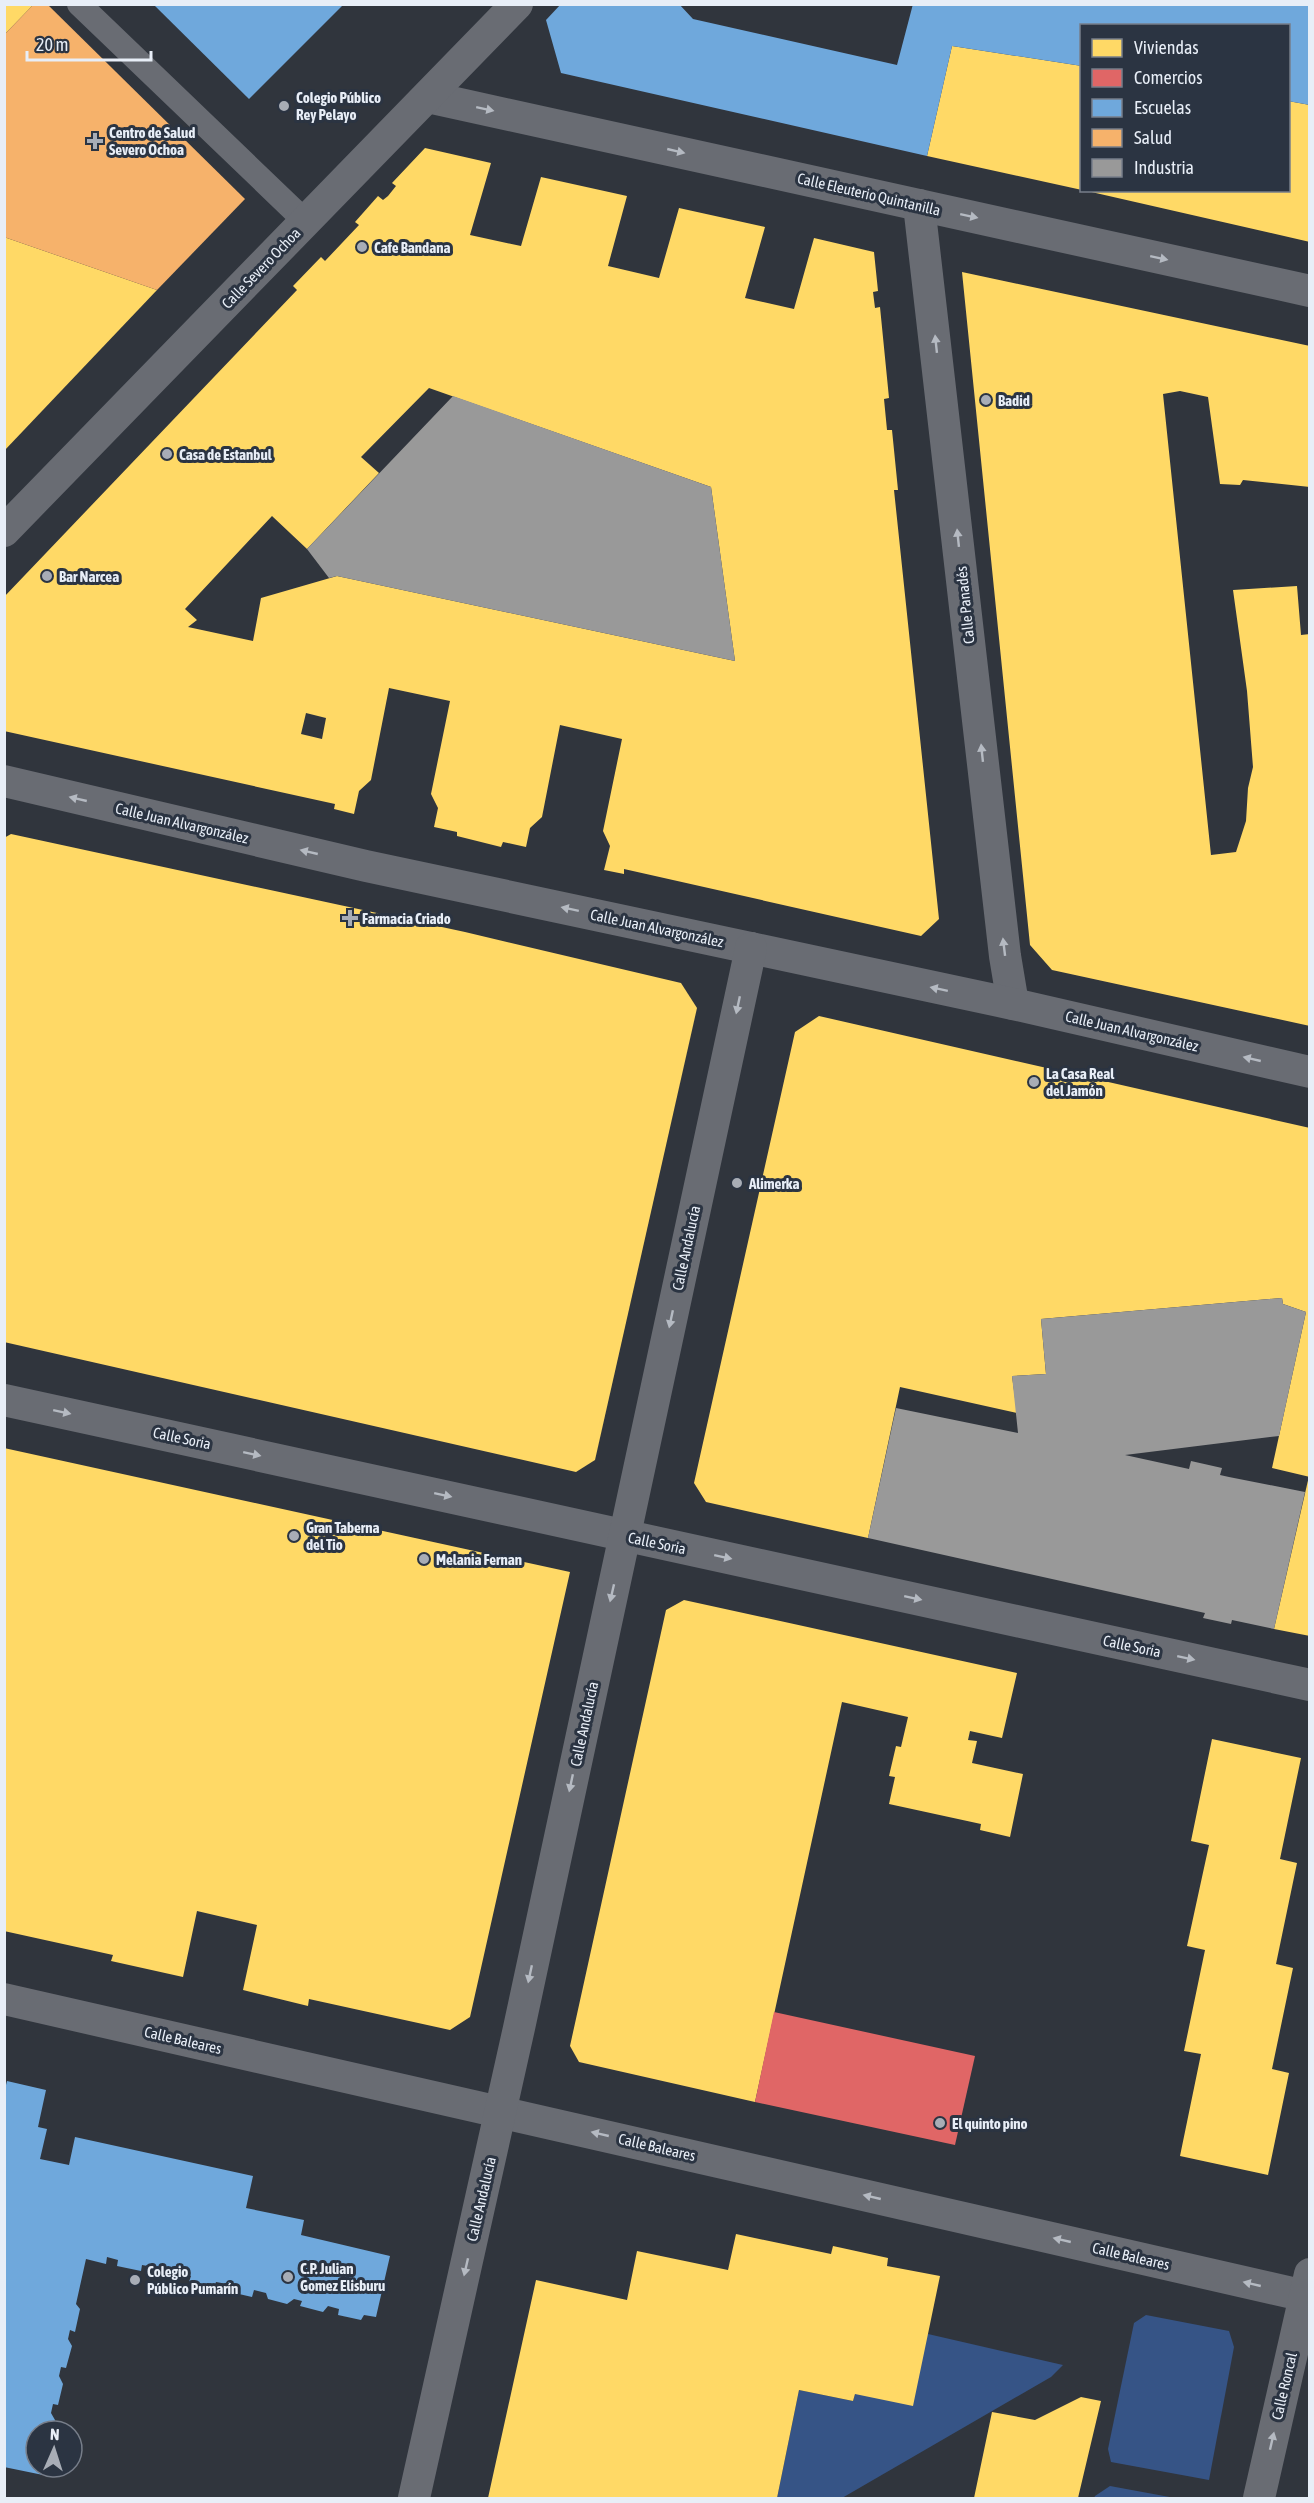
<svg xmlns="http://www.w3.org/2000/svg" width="1314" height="2503" font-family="'Asap Condensed',sans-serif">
	<rect width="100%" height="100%" fill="#30353d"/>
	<g fill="#365486">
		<path d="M1146 2315 1229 2331 1234 2347 1209 2480 1111 2462 1108 2449 1134 2323Z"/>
		<path d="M928 2334 1063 2365 1051 2377 842 2498H777L799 2390 853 2401 855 2394Z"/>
		<path d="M1110 2486 1175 2498H1094L1095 2496Z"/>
	</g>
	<g fill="#ffd966" fill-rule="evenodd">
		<path d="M4 4H34L4 35Z"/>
		<path d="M952 46 1082 66V190L927 156Z"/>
		<path d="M1288 101 1310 105V242L1087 191 1288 190Z"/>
		<path d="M425 148 491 163 470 235 521 246 541 177 627 196 608 266 659 278 679 208 765 227 745 298 794 309 814 238 874 252 878 291 873 292 875 308 880 307 889 398 884 399 887 430H892L898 490H894L939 919 921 936 624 869V874L604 870 610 846 603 831 622 739 560 725 542 817 530 828 526 847 503 842 501 847 457 836V832L434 827 438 808 431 794 450 701 389 688 371 780 359 791 354 814 334 809 335 804 4 731V597L297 290 293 286 321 257 325 261 359 225 355 222 378 196 383 200 388 196 396 186 392 183ZM429 388 711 487 735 661 337 576 261 598 253 641 188 627 197 620 185 609 272 516 307 549 379 473 361 457ZM306 713 326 718 322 739 301 734Z"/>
		<path d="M4 237 157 290 4 451Z"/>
		<path d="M962 272 1310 346V487L1243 480 1240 485 1220 484 1208 397 1180 391 1163 394 1211 855 1236 852 1246 821 1248 788 1253 767 1247 691 1233 590 1297 586 1301 635 1310 634V1026L1052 970 1030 945Z"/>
		<path d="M11 834 465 932 681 983 697 1008 595 1460 576 1472 4 1342V838Z"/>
		<path d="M819 1016 1310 1128V1477L1272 1468 1306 1312 1283 1304 1282 1298 1041 1319 1046 1374 1012 1376 1017 1413 900 1387 868 1538 706 1502 694 1483 795 1032Z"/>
		<path d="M4 1448 570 1572 470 2017 450 2030 309 1999 308 2006 243 1990 257 1925 197 1911 183 1977 111 1961 113 1955 4 1931Z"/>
		<path d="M1309 1476 1310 1477V1636L1274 1629Z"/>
		<path d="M684 1600 1017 1673 1002 1738 970 1731 968 1740 977 1741 972 1763 1023 1774 1010 1837 980 1830 981 1824 889 1804 895 1777 889 1776 896 1746 901 1747 908 1717 842 1702 755 2102 579 2062 570 2046 666 1610Z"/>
		<path d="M1212 1739 1301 1758 1280 1859 1297 1863 1276 1964 1293 1968 1272 2069 1289 2073 1268 2175 1180 2156 1201 2054 1184 2051 1205 1950 1187 1946 1209 1845 1191 1841Z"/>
		<path d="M736 2234 831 2254 833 2246 888 2258 887 2266 940 2276 913 2406 855 2394 853 2401 799 2390 777 2498H488L536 2280 627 2300 637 2251 728 2270Z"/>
		<path d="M1081 2397 1101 2401 1078 2498H974L992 2412 1035 2420Z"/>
	</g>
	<path fill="#e06666" d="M774 2012 975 2056 955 2145 755 2102Z"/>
	<g fill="#6fa8dc">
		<path d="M153 4H344L249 99Z"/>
		<path d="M561 4H679L693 19 897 65 913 4H1310V105L1288 101V26H1082V66L952 46 927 156 561 73 546 20Z"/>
		<path d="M7 2081 46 2090 38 2127 47 2129 40 2159 69 2165 75 2137 253 2176 246 2208 304 2220 301 2235 390 2256 376 2317 364 2315 361 2320 338 2315 339 2309 328 2306 323 2312 300 2306 302 2301 294 2299 287 2304 268 2299 266 2293 254 2290 252 2297 226 2291 227 2284 216 2282 214 2288 189 2282 191 2276 178 2273 177 2279 158 2275 159 2268 142 2265 141 2271 117 2266 118 2260 107 2257 106 2264 86 2259 76 2304 80 2309 75 2332 70 2330 68 2339 72 2346 66 2368 61 2367 59 2376 63 2384 58 2405 53 2404 51 2413 55 2420 53 2431H36V2467H45L43 2475 4 2467V2093Z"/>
	</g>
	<path fill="#f6b26b" d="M34 4H47L245 199 157 290 4 237V35Z"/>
	<g fill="#999">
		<path d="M453 396 711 487 735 661 337 576 329 578 307 549Z"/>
		<path d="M1282 1298 1283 1304 1306 1312 1279 1436 1125 1455 1189 1469 1191 1461 1222 1468 1220 1475 1229 1477 1305 1492 1274 1629 1232 1620 1231 1624 1203 1618 1205 1613 868 1538 896 1408 1018 1433 1012 1376 1046 1374 1041 1319Z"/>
	</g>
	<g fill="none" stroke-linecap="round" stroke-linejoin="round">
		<path stroke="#696c73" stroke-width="24" d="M79 4 306 222"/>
		<g stroke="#696c73" stroke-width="32">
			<path d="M428 97 1310 291"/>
			<path d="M919 205 1005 956 1013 1004"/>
			<path d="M4 531 517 4"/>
			<path d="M4 781 366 866 1013 1004 1310 1072"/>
			<path d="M4 1400 1310 1685"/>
			<path d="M4 1999 1310 2297"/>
			<path d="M414 2498 519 2028 751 948"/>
			<path d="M1259 2498 1310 2274"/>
		</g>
	</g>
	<defs><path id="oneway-solid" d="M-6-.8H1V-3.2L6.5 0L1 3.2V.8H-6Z" transform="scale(1.5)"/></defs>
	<g fill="#b5bac2">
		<use href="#oneway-solid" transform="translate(485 109) rotate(12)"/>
		<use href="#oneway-solid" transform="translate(676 151) rotate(13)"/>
		<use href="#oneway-solid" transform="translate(969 216) rotate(12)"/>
		<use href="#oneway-solid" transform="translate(1159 258) rotate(12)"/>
		<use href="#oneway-solid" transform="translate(936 344) rotate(-96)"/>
		<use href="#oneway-solid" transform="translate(958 538) rotate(-96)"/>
		<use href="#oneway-solid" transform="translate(982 753) rotate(-96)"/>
		<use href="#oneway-solid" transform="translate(78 799) rotate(-167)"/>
		<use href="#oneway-solid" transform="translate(309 852) rotate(-167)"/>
		<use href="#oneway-solid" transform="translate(570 909) rotate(-168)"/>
		<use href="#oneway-solid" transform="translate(1004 947) rotate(-97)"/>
		<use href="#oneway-solid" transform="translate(939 989) rotate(-168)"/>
		<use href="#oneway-solid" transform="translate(738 1005) rotate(102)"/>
		<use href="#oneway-solid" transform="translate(1252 1059) rotate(-167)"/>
		<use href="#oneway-solid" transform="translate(671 1319) rotate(102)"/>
		<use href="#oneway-solid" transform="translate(62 1412) rotate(12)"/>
		<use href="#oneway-solid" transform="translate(252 1454) rotate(12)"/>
		<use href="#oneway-solid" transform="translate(443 1495) rotate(12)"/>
		<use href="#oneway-solid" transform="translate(723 1557) rotate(12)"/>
		<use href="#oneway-solid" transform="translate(612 1593) rotate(103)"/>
		<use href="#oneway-solid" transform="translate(913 1598) rotate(12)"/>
		<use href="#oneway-solid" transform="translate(1186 1658) rotate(12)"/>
		<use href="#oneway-solid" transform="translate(571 1783) rotate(102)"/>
		<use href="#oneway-solid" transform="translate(530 1974) rotate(102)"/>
		<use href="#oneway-solid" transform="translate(600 2134) rotate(-167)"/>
		<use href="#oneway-solid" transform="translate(872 2197) rotate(-167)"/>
		<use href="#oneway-solid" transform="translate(1062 2240) rotate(-167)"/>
		<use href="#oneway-solid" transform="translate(466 2267) rotate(103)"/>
		<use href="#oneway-solid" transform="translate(1252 2284) rotate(-167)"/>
		<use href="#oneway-solid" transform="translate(1272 2441) rotate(-77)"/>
	</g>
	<g fill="#a8adb6" stroke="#2b3442" stroke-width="2">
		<circle cx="284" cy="106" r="6"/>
		<path d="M92 132h6v6h6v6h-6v6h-6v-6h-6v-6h6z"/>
		<circle cx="362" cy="247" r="6"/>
		<circle cx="986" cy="400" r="6"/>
		<circle cx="167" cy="454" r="6"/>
		<circle cx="47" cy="576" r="6"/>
		<path d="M347 909h6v6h6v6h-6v6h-6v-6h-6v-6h6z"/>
		<circle cx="1034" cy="1082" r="6"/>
		<circle cx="737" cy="1183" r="6"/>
		<circle cx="294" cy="1536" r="6"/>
		<circle cx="424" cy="1559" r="6"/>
		<circle cx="940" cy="2123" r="6"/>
		<circle cx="288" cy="2277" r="6"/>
		<circle cx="135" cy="2280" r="6"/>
	</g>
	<g text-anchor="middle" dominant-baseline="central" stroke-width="6" stroke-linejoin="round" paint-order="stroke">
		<g font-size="15" font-weight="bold" fill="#e8eef7" stroke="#2b3442" text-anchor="start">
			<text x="296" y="97">Colegio Público<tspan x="296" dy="17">Rey Pelayo</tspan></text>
			<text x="109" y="132">Centro de Salud<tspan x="109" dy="17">Severo Ochoa</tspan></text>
			<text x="374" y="247">Cafe Bandana</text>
			<text x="998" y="400">Badid</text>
			<text x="179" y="454">Casa de Estanbul</text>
			<text x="59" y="576">Bar Narcea</text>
			<text x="362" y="918">Farmacia Criado</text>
			<text x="1046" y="1073">La Casa Real<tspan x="1046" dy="17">del Jamón</tspan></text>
			<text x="749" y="1183">Alimerka</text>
			<text x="306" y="1527">Gran Taberna<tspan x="306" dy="17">del Tio</tspan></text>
			<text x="436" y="1559">Melania Fernan</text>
			<text x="952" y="2123">El quinto pino</text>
			<text x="300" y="2268">C.P. Julian<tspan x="300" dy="17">Gomez Elisburu</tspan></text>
			<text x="147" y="2271">Colegio<tspan x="147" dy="17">Público Pumarín</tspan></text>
		</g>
		<g font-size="15" fill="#e8eef7" stroke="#2b3442">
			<text transform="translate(869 194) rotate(13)">Calle Eleuterio Quintanilla</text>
			<text transform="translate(261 268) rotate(-46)">Calle Severo Ochoa</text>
			<text transform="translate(965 605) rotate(-96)">Calle Panadés</text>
			<text transform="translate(182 823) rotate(13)">Calle Juan Alvargonzález</text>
			<text transform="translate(657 928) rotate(12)">Calle Juan Alvargonzález</text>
			<text transform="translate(1132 1031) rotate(13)">Calle Juan Alvargonzález</text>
			<text transform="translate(686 1248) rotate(-78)">Calle Andalucía</text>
			<text transform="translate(182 1438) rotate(12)">Calle Soria</text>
			<text transform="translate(657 1543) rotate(12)">Calle Soria</text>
			<text transform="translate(1132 1646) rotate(12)">Calle Soria</text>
			<text transform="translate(584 1724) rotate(-78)">Calle Andalucía</text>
			<text transform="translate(183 2040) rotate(13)">Calle Baleares</text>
			<text transform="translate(657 2147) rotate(13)">Calle Baleares</text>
			<text transform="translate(481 2199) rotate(-77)">Calle Andalucía</text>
			<text transform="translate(1131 2256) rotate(13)">Calle Baleares</text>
			<text transform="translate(1284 2386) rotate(-77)">Calle Roncal</text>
		</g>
	</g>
	<rect width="1314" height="2503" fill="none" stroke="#e8eef7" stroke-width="12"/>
	<rect x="1080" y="24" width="210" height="168" fill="#2b3442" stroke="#777e8a" stroke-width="1.5"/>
	<rect x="1092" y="39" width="30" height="18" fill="#ffd966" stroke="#777e8a" stroke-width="1.5"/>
	<text x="1134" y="54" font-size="18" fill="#e8eef7">Viviendas</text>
	<rect x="1092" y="69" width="30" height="18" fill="#e06666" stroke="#777e8a" stroke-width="1.5"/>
	<text x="1134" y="84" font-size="18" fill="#e8eef7">Comercios</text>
	<rect x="1092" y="99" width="30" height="18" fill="#6fa8dc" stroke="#777e8a" stroke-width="1.5"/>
	<text x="1134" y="114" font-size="18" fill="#e8eef7">Escuelas</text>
	<rect x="1092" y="129" width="30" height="18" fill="#f6b26b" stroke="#777e8a" stroke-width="1.5"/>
	<text x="1134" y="144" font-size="18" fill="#e8eef7">Salud</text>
	<rect x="1092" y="159" width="30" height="18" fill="#999999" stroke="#777e8a" stroke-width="1.5"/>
	<text x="1134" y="174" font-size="18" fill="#e8eef7">Industria</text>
	<g transform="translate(54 2449) rotate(3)"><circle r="28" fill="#2b3442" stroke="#777e8a" stroke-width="1.5"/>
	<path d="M0-4.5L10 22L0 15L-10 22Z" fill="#a8adb6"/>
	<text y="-9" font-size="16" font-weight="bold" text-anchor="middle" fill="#e8eef7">N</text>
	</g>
	<path d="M27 51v9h124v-9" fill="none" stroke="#e8eef7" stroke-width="3"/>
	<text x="36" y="51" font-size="18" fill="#e8eef7" stroke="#2b3442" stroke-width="4.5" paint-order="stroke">20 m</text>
</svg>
